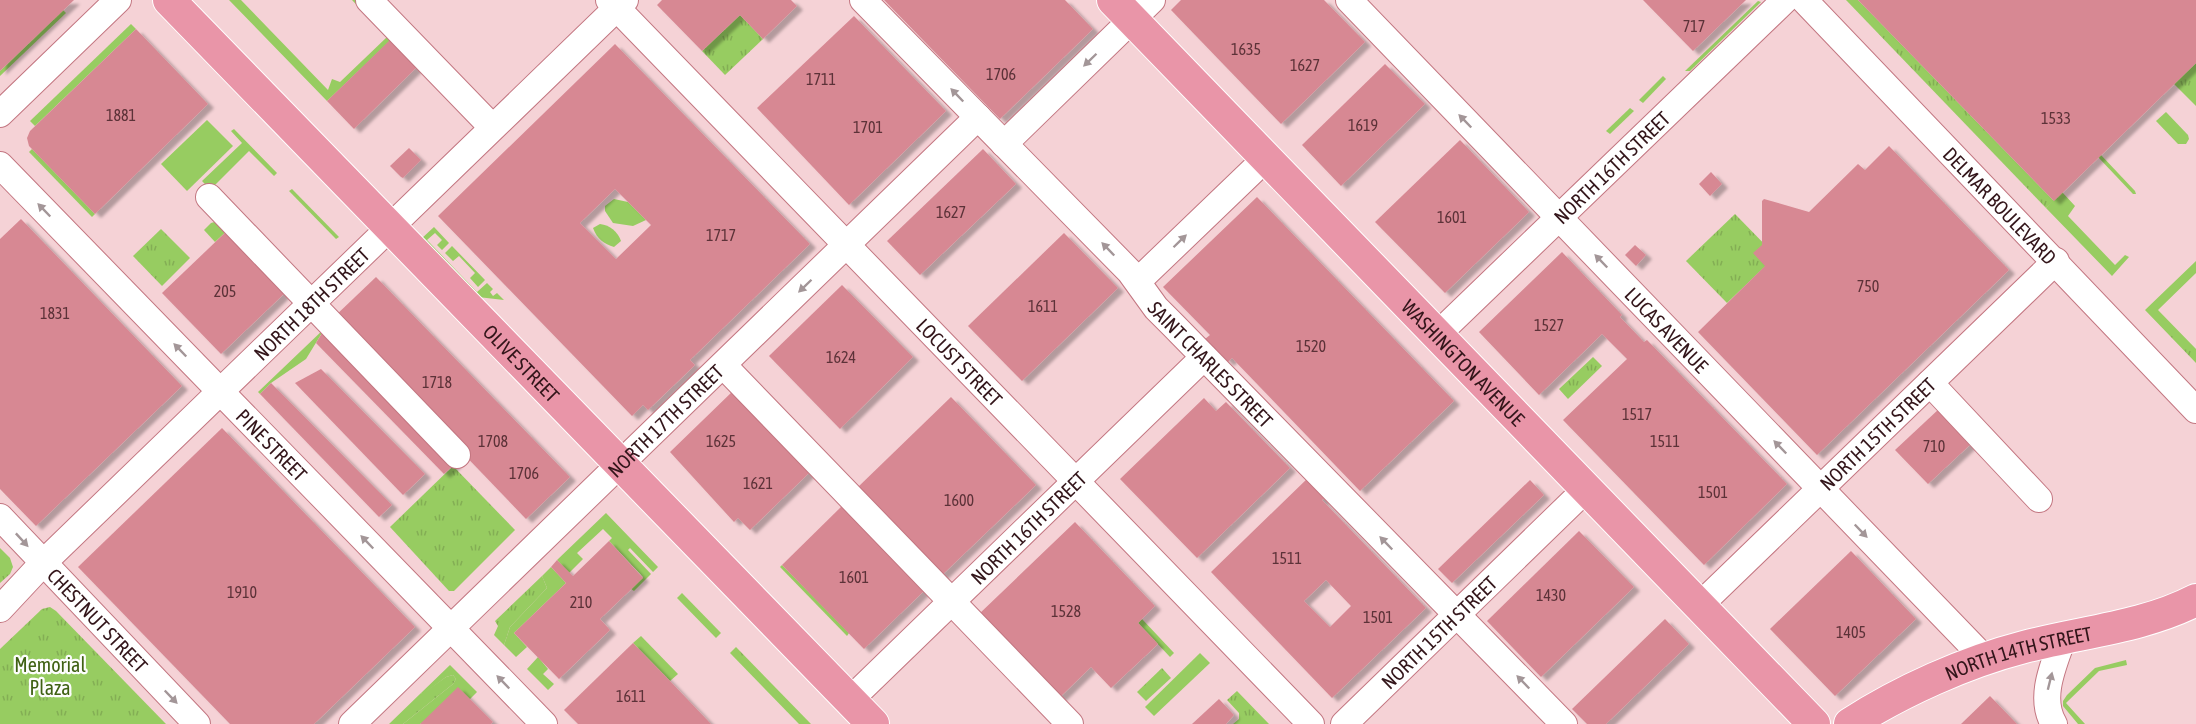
<svg xmlns="http://www.w3.org/2000/svg" width="2196" height="724" font-family="'Asap Condensed',sans-serif">
	<defs>
		<pattern id="grass-tufts" width="24" height="20" patternUnits="userSpaceOnUse" patternTransform="scale(1.5)"><rect width="24" height="20" fill="#97cc61"/><path d="M3 7l-1-3M5 7V3M7 7l1-3M15 17l-1-3M17 17v-4M19 17l1-3" fill="none" stroke="#83ae54"/></pattern>
		<filter id="shadow"><feDropShadow dx="6" dy="4" stdDeviation="1.5" flood-color="#0004"/></filter>
	</defs>
	<rect width="100%" height="100%" fill="#f5d2d6"/>
	<g fill="url(#grass-tufts)">
		<path d="M1846 0H1858L2054 201 2046 208Z"/>
		<path d="M1758 1 1761 2 1690 71H1685Z"/>
		<path d="M740 15 763 39 725 75 702 51Z"/>
		<path d="M2196 63V106L2174 84Z"/>
		<path d="M1735 214 1776 256 1727 303 1686 261Z"/>
		<path d="M161 229 190 258 162 286 133 256Z"/>
		<path d="M2196 261V273L2158 310 2196 349V363L2145 310Z"/>
		<path d="M1593 357 1602 366 1568 399 1559 389Z"/>
		<path d="M453 466 515 530 454 591H449L390 527Z"/>
		<path d="M0 548 10 558 13 567 10 574 0 583Z"/>
		<path d="M542 576 547 588 510 627 504 645 494 635 498 626 495 621Z"/>
		<path d="M50 607 56 611 166 724H0V649L42 609Z"/>
		<path d="M736 647 811 724H799L730 653Z"/>
		<path d="M1162 668 1171 678 1146 701 1137 692Z"/>
		<path d="M453 675 456 679 453 684 403 724H389L421 693 422 694 446 677Z"/>
		<path d="M1237 691 1269 724H1233L1239 719V713L1227 700Z"/>
	</g>
	<g fill="#97cc61">
		<path d="M229 0H241L328 90 332 79 340 82 387 37 352 0H355L392 39 327 101Z"/>
		<path d="M63 10 66 13 0 76V71Z"/>
		<path d="M131 24 136 29 35 126 30 121Z"/>
		<path d="M1663 76 1666 79 1643 103 1639 100Z"/>
		<path d="M1630 108 1634 111 1610 134 1606 131Z"/>
		<path d="M2166 112 2188 135 2189 139 2186 144H2178L2156 121Z"/>
		<path d="M207 120 233 146 187 191 161 164Z"/>
		<path d="M234 129 277 173 274 176 249 151 214 186 297 278 202 181 242 143 231 131Z"/>
		<path d="M32 149 95 214 92 217 29 152Z"/>
		<path d="M2101 155 2135 191 2136 194H2133L2098 157Z"/>
		<path d="M292 189 339 237 336 239 289 191Z"/>
		<path d="M2062 192 2075 206 2068 216 2115 265 2125 255 2129 257 2112 276 2046 208Z"/>
		<path d="M614 199 628 202 646 220 633 226 613 223 605 211V206Z"/>
		<path d="M218 221 230 228 215 242 204 230 211 223Z"/>
		<path d="M600 224C610 225 618 232 621 241L614 247C604 244 597 239 593 228Z"/>
		<path d="M434 227 449 243 442 250 437 245 442 240 435 233 427 240 477 292 487 283 493 289 490 292 493 296 497 293 504 300 478 297 421 239Z"/>
		<path d="M452 246 485 280 478 287 470 278 475 273 459 256 453 261 445 253Z"/>
		<path d="M325 328 306 359 271 383 260 394 258 392Z"/>
		<path d="M606 513 658 567 653 572 630 548 628 550 651 574 634 591 631 589 643 577 609 541 612 538 603 529 577 553 583 559 569 573 557 560Z"/>
		<path d="M782 565 849 633 847 636 780 567Z"/>
		<path d="M551 567 566 583 514 633 527 647 516 657 504 645 510 627 547 588 542 576Z"/>
		<path d="M682 593 721 633 716 638 677 598Z"/>
		<path d="M1142 619 1174 653 1170 657 1138 623Z"/>
		<path d="M641 636 678 674 670 681 633 643Z"/>
		<path d="M1200 653 1210 663 1154 716 1145 707Z"/>
		<path d="M538 657 548 669 543 674 554 684 548 690 527 669Z"/>
		<path d="M2126 660 2127 665 2099 671 2066 703 2085 724H2078L2063 706V701L2067 695 2095 668Z"/>
		<path d="M450 665 477 692 470 699 420 724H403L453 684 456 679 453 675 446 677 422 695 421 693Z"/>
	</g>
	<g fill="#d78893" fill-rule="evenodd" filter="url(#shadow)">
		<path d="M0 0H74L0 71Z"/>
		<path d="M662 0H791L797 6 763 39 740 15 702 51 657 5Z"/>
		<path d="M884 0H1065L1093 29 1000 119Z"/>
		<path d="M1181 0H1324L1365 42 1281 124 1171 10Z"/>
		<path d="M1643 0H1746L1693 51Z"/>
		<path d="M1858 0H2196V63L2054 201Z"/>
		<path d="M854 16 946 111 849 205 757 108Z"/>
		<path d="M136 29 208 104 95 214 29 146 27 138 30 131Z"/>
		<path d="M390 40 417 67 354 129 327 101Z"/>
		<path d="M615 44 810 244 690 360 695 365 648 410 643 405 632 416 438 216ZM615 189 651 225 616 259 580 223Z"/>
		<path d="M1385 64 1425 104 1341 186 1302 145Z"/>
		<path d="M1460 140 1529 212 1445 293 1375 222Z"/>
		<path d="M1889 146 2009 270 1817 455 1698 332 1765 266 1753 253 1762 245V201L1764 199 1809 212 1858 164 1865 170Z"/>
		<path d="M409 148 421 160 403 178 401 177 390 166Z"/>
		<path d="M983 149 1016 184 920 275 887 241Z"/>
		<path d="M1711 172 1722 184 1710 196 1699 184Z"/>
		<path d="M1257 197 1454 401 1360 491 1232 358 1228 362 1205 339 1210 335 1163 287Z"/>
		<path d="M21 219 182 386 36 526 0 489V239Z"/>
		<path d="M230 228 289 289 221 354 162 293Z"/>
		<path d="M1064 233 1118 288 1022 381 968 326Z"/>
		<path d="M1635 245 1646 255 1636 266 1625 255Z"/>
		<path d="M1562 252 1622 315 1620 317 1644 342 1647 340 1787 484 1704 565 1563 420 1627 359 1602 334 1539 395 1479 332Z"/>
		<path d="M376 277 570 477 526 519 333 318Z"/>
		<path d="M842 285 913 357 840 429 769 356Z"/>
		<path d="M325 328 456 463 444 474 316 343Z"/>
		<path d="M321 369 425 474 403 495 295 383Z"/>
		<path d="M271 383 392 505 379 517 260 394Z"/>
		<path d="M734 390 773 430 770 433 809 473 750 530 738 518 734 522 670 452Z"/>
		<path d="M951 397 1036 485 941 576 857 488Z"/>
		<path d="M1204 398 1216 411 1226 402 1290 468 1197 558 1120 479Z"/>
		<path d="M1940 408 1973 442 1928 484 1895 450Z"/>
		<path d="M222 428 415 627 314 724H230L78 567Z"/>
		<path d="M1309 477 1328 495 1322 500 1426 608 1332 698 1211 572ZM1326 580 1351 606 1330 627 1304 601Z"/>
		<path d="M1530 480 1544 495 1452 583 1438 569Z"/>
		<path d="M844 504 927 588 864 649 782 565Z"/>
		<path d="M1075 522 1155 606 1138 623 1158 644 1111 688 1091 667 1058 699 978 615Z"/>
		<path d="M1579 531 1634 587 1541 677 1487 621Z"/>
		<path d="M609 541 643 578 600 619 610 630 559 679 514 633 566 583 551 567 557 560 573 576Z"/>
		<path d="M1851 551 1916 619 1835 696 1770 629Z"/>
		<path d="M1665 619 1689 644 1606 724H1587L1572 709Z"/>
		<path d="M633 643 670 681 711 724H578L564 710Z"/>
		<path d="M458 687 493 722 491 724H420Z"/>
		<path d="M1990 696 2017 724H1961Z"/>
		<path d="M1219 699 1234 715 1226 724H1192Z"/>
	</g>
	<g fill="none" stroke-linecap="round" stroke-linejoin="round">
		<g stroke="#c37681" stroke-width="28">
			<g id="minor">
				<path d="M369 0 492 127"/>
				<path id="s1" d="M609 0 1311 724"/>
				<path id="s2" d="M863 0 1130 272 1156 308 1173 325 1564 724"/>
				<path id="s3" d="M1349 0 1985 659"/>
				<path id="s4" d="M1804 0 2196 410"/>
				<path d="M0 114 118 0"/>
				<path d="M1004 144 1152 0"/>
				<path id="s5" d="M0 165 544 724"/>
				<path d="M209 197 457 455"/>
				<path d="M1138 281 1266 158"/>
				<path id="s6" d="M1437 335 1785 0"/>
				<path d="M723 365 1070 724"/>
				<path d="M1930 383 2039 499"/>
				<path id="s7" d="M0 517 197 724"/>
				<path id="s8" d="M1699 606 2056 261"/>
				<path id="s9" d="M0 609 43 563 625 0"/>
				<path id="s10" d="M850 700 1204 357"/>
				<path id="s11" d="M352 724 978 117"/>
				<path id="s12" d="M1344 724 1586 489"/>
				<path d="M2054 724C2038 698 2054 664 2063 638"/>
			</g>
		</g>
		<g stroke="#fff" stroke-width="34">
			<g id="major">
				<path id="s13" d="M169 0 873 724"/>
				<path id="s14" d="M1113 0 1814 724"/>
				<path id="s15" d="M1850 724C1901 691 1966 662 2024 647 2081 632 2144 627 2196 600"/>
			</g>
		</g>
		<use href="#minor" stroke="#fff" stroke-width="26"/>
		<use href="#major" stroke="#e995a8" stroke-width="32"/>
	</g>
	<defs><path id="oneway-solid" d="M-6-.8H1V-3.2L6.5 0L1 3.2V.8H-6Z" transform="scale(1.5)"/></defs>
	<g fill="#a39698">
		<use href="#oneway-solid" transform="translate(1090 60) rotate(136)"/>
		<use href="#oneway-solid" transform="translate(957 95) rotate(-134)"/>
		<use href="#oneway-solid" transform="translate(1465 121) rotate(-134)"/>
		<use href="#oneway-solid" transform="translate(44 210) rotate(-134)"/>
		<use href="#oneway-solid" transform="translate(1180 241) rotate(-44)"/>
		<use href="#oneway-solid" transform="translate(1108 249) rotate(-134)"/>
		<use href="#oneway-solid" transform="translate(1601 261) rotate(-134)"/>
		<use href="#oneway-solid" transform="translate(805 286) rotate(136)"/>
		<use href="#oneway-solid" transform="translate(180 350) rotate(-134)"/>
		<use href="#oneway-solid" transform="translate(1780 447) rotate(-134)"/>
		<use href="#oneway-solid" transform="translate(1861 531) rotate(46)"/>
		<use href="#oneway-solid" transform="translate(22 540) rotate(47)"/>
		<use href="#oneway-solid" transform="translate(367 542) rotate(-134)"/>
		<use href="#oneway-solid" transform="translate(1386 543) rotate(-134)"/>
		<use href="#oneway-solid" transform="translate(2050 681) rotate(-76)"/>
		<use href="#oneway-solid" transform="translate(503 682) rotate(-134)"/>
		<use href="#oneway-solid" transform="translate(1523 682) rotate(-134)"/>
		<use href="#oneway-solid" transform="translate(171 697) rotate(46)"/>
	</g>
	<g text-anchor="middle" dominant-baseline="central" stroke-width="4.5" stroke-linejoin="round" paint-order="stroke">
		<g font-size="16" fill="#5c3238">
			<text x="1694" y="26">717</text>
			<text x="1246" y="49">1635</text>
			<text x="1305" y="65">1627</text>
			<text x="1001" y="74">1706</text>
			<text x="821" y="79">1711</text>
			<text x="121" y="115">1881</text>
			<text x="2056" y="118">1533</text>
			<text x="1363" y="125">1619</text>
			<text x="868" y="127">1701</text>
			<text x="951" y="212">1627</text>
			<text x="1452" y="217">1601</text>
			<text x="721" y="235">1717</text>
			<text x="1868" y="286">750</text>
			<text x="225" y="291">205</text>
			<text x="1043" y="306">1611</text>
			<text x="55" y="313">1831</text>
			<text x="1549" y="325">1527</text>
			<text x="1311" y="346">1520</text>
			<text x="841" y="357">1624</text>
			<text x="437" y="382">1718</text>
			<text x="1637" y="414">1517</text>
			<text x="493" y="441">1708</text>
			<text x="721" y="441">1625</text>
			<text x="1665" y="441">1511</text>
			<text x="1934" y="446">710</text>
			<text x="524" y="473">1706</text>
			<text x="758" y="483">1621</text>
			<text x="1713" y="492">1501</text>
			<text x="959" y="500">1600</text>
			<text x="1287" y="558">1511</text>
			<text x="854" y="577">1601</text>
			<text x="242" y="592">1910</text>
			<text x="1551" y="595">1430</text>
			<text x="581" y="602">210</text>
			<text x="1066" y="611">1528</text>
			<text x="1378" y="617">1501</text>
			<text x="1851" y="632">1405</text>
			<text x="631" y="696">1611</text>
		</g>
		<g font-size="20" fill="#33151a" stroke="#fdfdfd">
			<text stroke="none"><textPath href="#s6" startOffset="242">NORTH 16TH STREET</textPath></text>
			<text stroke="none"><textPath href="#s4" startOffset="284">DELMAR BOULEVARD</textPath></text>
			<text stroke="none"><textPath href="#s9" startOffset="436">NORTH 18TH STREET</textPath></text>
			<text stroke="none"><textPath href="#s3" startOffset="458">LUCAS AVENUE</textPath></text>
			<text stroke="none"><textPath href="#s1" startOffset="504">LOCUST STREET</textPath></text>
			<text stroke="none"><textPath href="#s14" startOffset="504">WASHINGTON AVENUE</textPath></text>
			<text stroke="none"><textPath href="#s13" startOffset="506">OLIVE STREET</textPath></text>
			<text stroke="none"><textPath href="#s2" startOffset="504">SAINT CHARLES STREET</textPath></text>
			<text stroke="none"><textPath href="#s11" startOffset="436">NORTH 17TH STREET</textPath></text>
			<text stroke="none"><textPath href="#s8" startOffset="248">NORTH 15TH STREET</textPath></text>
			<text stroke="none"><textPath href="#s5" startOffset="390">PINE STREET</textPath></text>
			<text stroke="none"><textPath href="#s10" startOffset="248">NORTH 16TH STREET</textPath></text>
			<text stroke="none"><textPath href="#s7" startOffset="142">CHESTNUT STREET</textPath></text>
			<text stroke="none"><textPath href="#s12" startOffset="132">NORTH 15TH STREET</textPath></text>
			<text stroke="none"><textPath href="#s15" startOffset="184">NORTH 14TH STREET</textPath></text>
		</g>
		<g font-size="20" fill="#3f6113" stroke="#fdfdfd">
			<text x="50" y="664">Memorial<tspan x="50" dy="23">Plaza</tspan></text>
		</g>
	</g>
</svg>
